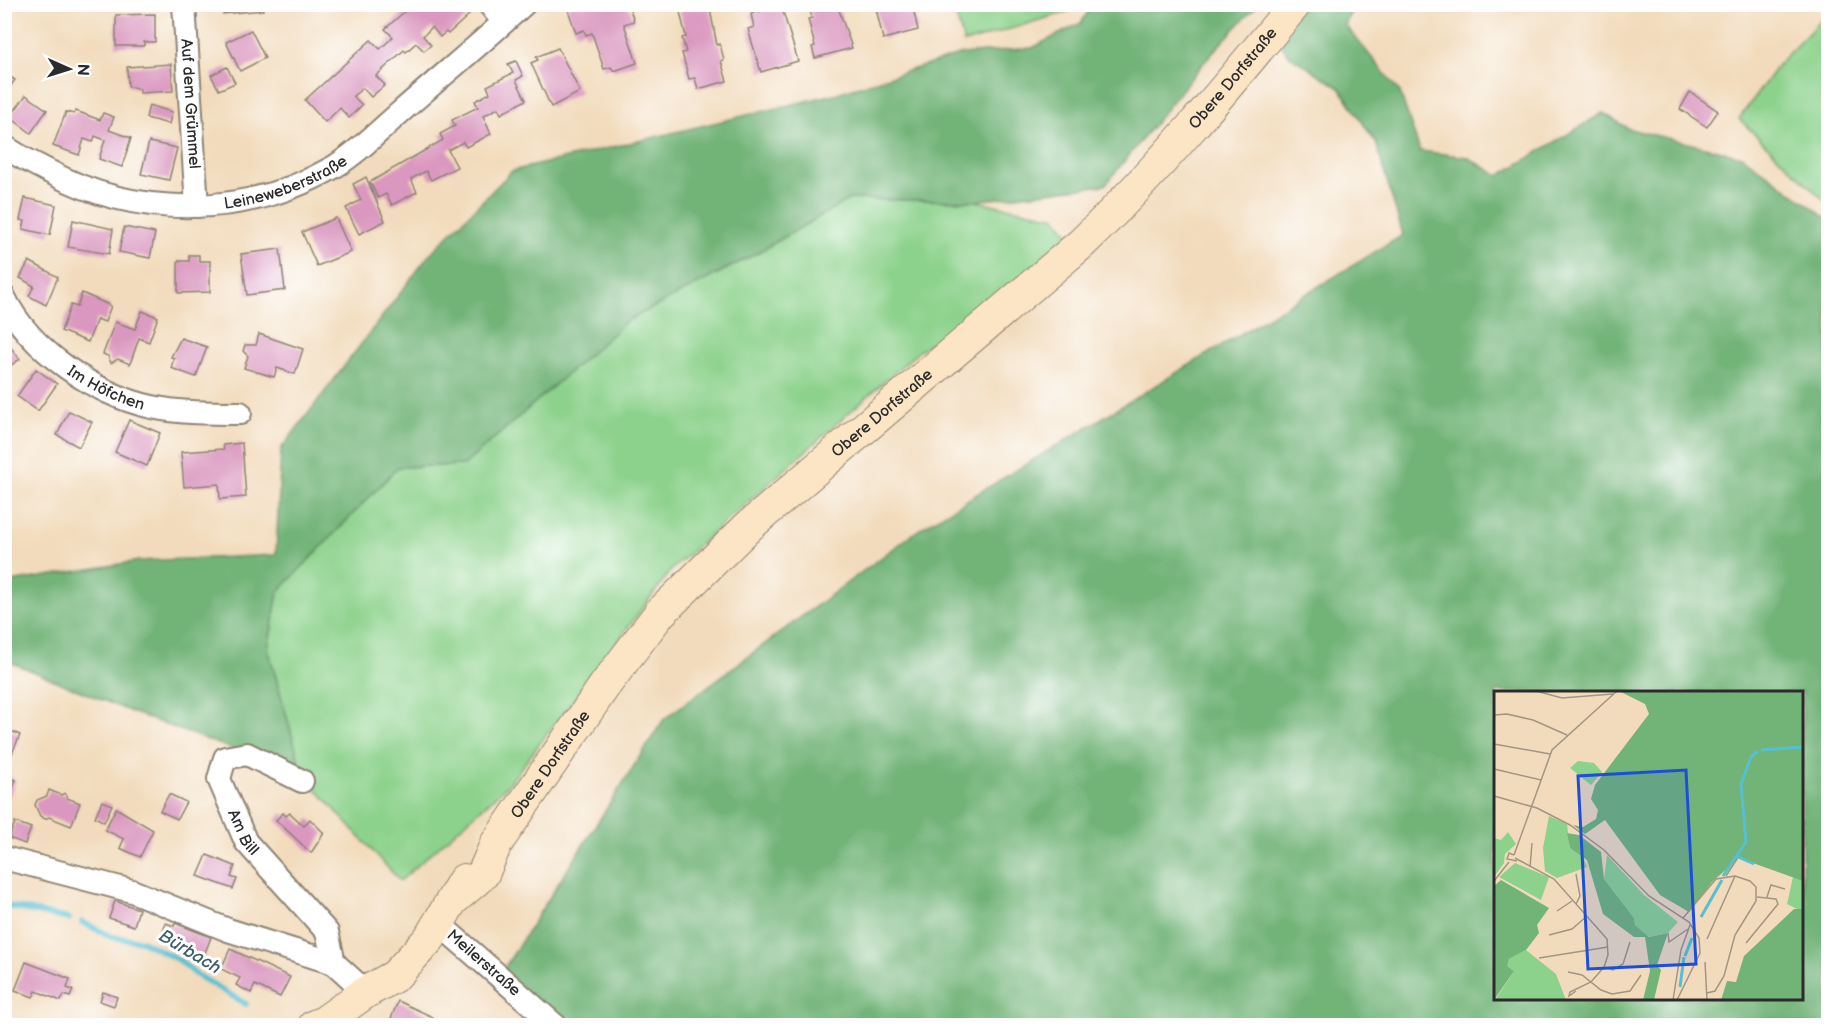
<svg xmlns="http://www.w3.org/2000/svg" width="1833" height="1030" font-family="'Balsamiq Sans',sans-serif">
	<rect width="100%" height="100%" fill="#fff"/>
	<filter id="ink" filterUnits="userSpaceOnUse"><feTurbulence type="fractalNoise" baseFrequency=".0167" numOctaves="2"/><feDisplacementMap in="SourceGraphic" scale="12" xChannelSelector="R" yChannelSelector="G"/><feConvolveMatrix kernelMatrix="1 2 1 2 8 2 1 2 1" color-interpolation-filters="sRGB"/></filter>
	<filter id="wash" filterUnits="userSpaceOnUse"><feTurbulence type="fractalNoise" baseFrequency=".008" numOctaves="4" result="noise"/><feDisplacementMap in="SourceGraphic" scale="24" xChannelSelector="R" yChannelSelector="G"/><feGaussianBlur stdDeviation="1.35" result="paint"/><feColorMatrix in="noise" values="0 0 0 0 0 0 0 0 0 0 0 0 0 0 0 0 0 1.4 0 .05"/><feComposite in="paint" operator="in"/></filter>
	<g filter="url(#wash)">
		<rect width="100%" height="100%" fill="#f2dbbc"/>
		<g fill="#8dd28c" stroke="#5c7e5c" stroke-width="1.5">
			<path d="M953 5V4L1089 5 964 43Z"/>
			<path d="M1828 13V204L1739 119 1780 62Z"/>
			<path d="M849 199 975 201 1056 217 1072 239 919 351 673 568 509 784 400 881 303 775 268 649 278 592 398 467 464 465 627 321 757 253Z"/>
		</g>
		<g fill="#72b478" stroke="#4e7052" stroke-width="1.5" fill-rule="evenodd">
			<path d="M1092 5H1257L1210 55 1105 185 975 201 849 199 757 253 627 321 464 465 398 467 278 592 268 649 303 775 134 713 5 660V583L139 561 276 555 281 449 430 254 512 171 831 95 962 54 1032 48 1081 23Z"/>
			<path d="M1301 5H1354L1345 25 1400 92 1420 151 1467 157 1499 176 1603 113 1629 129 1742 156 1828 219V1025L538 1026 494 984 664 719 921 528 1403 235 1376 143 1340 88 1290 56 1276 38ZM1496 692H1802V998H1496Z"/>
		</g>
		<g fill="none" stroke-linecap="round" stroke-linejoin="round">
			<g stroke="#56c0d1" stroke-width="6">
				<path d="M4 905 69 919"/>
				<path d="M82 922 112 937 142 941 179 960 197 975 246 1004"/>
			</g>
		</g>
		<g id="blocks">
			<g fill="#da97bf">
				<path d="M413 4H425L429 10 435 4H461L470 14 448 34 446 32 440 37 432 27 423 36 431 45 424 51 416 43 406 52 404 50 376 76 385 85 371 97 363 88 353 96 362 105 349 118 340 108 325 122 305 100 371 40 380 49 393 37 385 29Z"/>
				<path d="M574 4H628L634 21 624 24 637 63 614 71 611 67 604 69 592 33 586 35 584 30 576 33 567 7Z"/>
				<path d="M678 4H709L717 45 720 44 724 60 721 61 727 81 698 89 695 78 689 79 682 53 686 52 682 38 686 37Z"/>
				<path d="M808 4H837L852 48 815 58 812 47 815 46 808 19 812 18Z"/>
				<path d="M875 4H912L918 30 883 39Z"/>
				<path d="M222 5H262L263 10 223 14Z"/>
				<path d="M781 5 798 61 761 72 748 29 754 27 751 14Z"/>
				<path d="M155 14V42H144V46H116V15Z"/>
				<path d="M251 30 265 58 240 71 226 42Z"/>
				<path d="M558 48 580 92 551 107 531 63 538 60 536 57Z"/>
				<path d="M516 61 523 76 516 80 526 100 501 114 498 108 483 116 491 134 466 147 463 142 448 150 457 167 431 180 426 171 411 179 417 192 392 205 386 194 378 198 370 182 443 140 440 134 455 126 452 120 478 107 475 101 490 93 487 86 513 73 508 64Z"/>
				<path d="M171 64 173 91 140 93V89L128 86 127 67Z"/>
				<path d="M227 67 235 83 219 90 211 75Z"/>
				<path d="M4 73 15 80 4 94Z"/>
				<path d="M1690 92 1718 111 1707 127 1680 109Z"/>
				<path d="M26 95 47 110 31 133 10 117Z"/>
				<path d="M149 105 172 112 169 124 146 118Z"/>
				<path d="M76 111 100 120 103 113 114 117 109 130 131 138 122 167 99 159 105 140 95 136 93 142 84 139 79 155 53 146 66 112 74 114Z"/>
				<path d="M149 142 177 148 169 180 141 174Z"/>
				<path d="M366 177 385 221 359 234 346 208 361 200 353 184Z"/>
				<path d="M25 198 56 205 50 235 23 229 25 221 20 220Z"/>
				<path d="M336 218 351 252 317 266 302 232Z"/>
				<path d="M73 220 113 229 109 254 68 247Z"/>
				<path d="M124 227 155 233 150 258 119 252Z"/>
				<path d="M280 249 285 290 247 295 241 254Z"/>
				<path d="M189 255H199V261H210V292L178 293V261H189Z"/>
				<path d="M29 261 58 277 46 305 29 296 34 286 20 278Z"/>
				<path d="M82 293 111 306 105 322 97 319 88 342 61 331 71 305 77 307Z"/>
				<path d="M142 311 158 317 149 342 139 338 130 364 118 359 111 363 108 356 103 354 115 322 135 329Z"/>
				<path d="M259 334 303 349 295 374 277 368 274 377 244 368 248 356 243 351 245 345H256Z"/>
				<path d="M181 338 207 347 196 377 171 368 174 358 171 357Z"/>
				<path d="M4 339 20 359 4 370Z"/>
				<path d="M36 369 57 384 38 411 17 396Z"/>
				<path d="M69 411 92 422 79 447 57 435Z"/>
				<path d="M129 420 160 433 147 466 115 452Z"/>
				<path d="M242 443 246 497 220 499 219 484 184 487 181 452 224 449 223 445Z"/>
				<path d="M4 728 20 735 11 756 4 753Z"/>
				<path d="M4 775 16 780 7 802 4 801Z"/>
				<path d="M49 790 61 795 65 793 67 798 80 803 71 826 49 817 45 819 40 816 35 805 37 800 47 796Z"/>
				<path d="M169 794 186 802 177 819 160 811Z"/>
				<path d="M102 801 112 805 104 822 95 817Z"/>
				<path d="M116 808 153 830 140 857 120 848 124 839 105 830Z"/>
				<path d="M283 813 286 816 290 813 304 826 310 819 324 833 311 853 276 820Z"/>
				<path d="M15 822 31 828 25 844 9 838Z"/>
				<path d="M207 855 235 866 231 877 237 879 233 889 198 876Z"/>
				<path d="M115 901 139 909 134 926 109 918Z"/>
				<path d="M166 923 174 926 175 923 211 937 202 961 167 944 171 934 163 931Z"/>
				<path d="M230 949 290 977 280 997 255 985 251 993 236 985 240 978 221 969Z"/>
				<path d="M26 962 70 979 67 988 73 990 70 997 64 995 61 1001 36 991 33 997 15 990Z"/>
				<path d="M103 992 117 997 114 1006 100 1001Z"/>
				<path d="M398 1001 433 1017 429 1026H388Z"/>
			</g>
		</g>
	</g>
	<g filter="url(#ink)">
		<use href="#blocks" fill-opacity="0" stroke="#8e8374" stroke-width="1.5"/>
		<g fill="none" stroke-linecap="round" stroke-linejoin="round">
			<g stroke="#8e8374" stroke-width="26">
				<g id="street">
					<path id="s1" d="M184 4 197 206"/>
					<path d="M489 4 504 22"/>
					<path id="s2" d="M4 146C17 156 33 163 48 171 137 219 245 218 334 167 359 152 382 128 404 109 444 74 485 40 524 4"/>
					<path id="s3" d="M4 297C29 350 96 395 152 407 180 413 211 413 240 413"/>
					<path id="s4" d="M302 781 247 754 225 758 219 779 246 842 327 932 334 963"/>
					<path d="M4 858 132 891 228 930 334 963 366 992"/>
					<path id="s5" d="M437 922 556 1026"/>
				</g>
			</g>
			<g stroke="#8e8374" stroke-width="34">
				<g id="secondary">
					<path id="s6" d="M455 898 483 874 496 844 605 685 660 613 748 527 1081 244C1158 170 1227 87 1295 4"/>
					<path d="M314 1026 324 1022 366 992 395 976 429 939 464 880"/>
				</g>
			</g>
			<use href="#street" stroke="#fff" stroke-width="22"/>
			<use href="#secondary" stroke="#fce5c4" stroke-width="32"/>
		</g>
	</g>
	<g text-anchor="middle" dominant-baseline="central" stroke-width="6" stroke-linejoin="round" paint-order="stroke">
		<g font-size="16" fill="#2b2b2b" stroke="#fff">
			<text stroke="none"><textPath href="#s6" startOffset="1138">Obere Dorfstraße</textPath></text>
			<text stroke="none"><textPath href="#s1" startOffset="100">Auf dem Grümmel</textPath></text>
			<text stroke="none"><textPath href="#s2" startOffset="298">Leineweberstraße</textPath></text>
			<text stroke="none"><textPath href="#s3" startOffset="140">Im Höfchen</textPath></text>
			<text stroke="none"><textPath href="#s6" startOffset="652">Obere Dorfstraße</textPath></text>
			<text stroke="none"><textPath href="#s6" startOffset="166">Obere Dorfstraße</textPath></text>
			<text stroke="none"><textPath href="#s4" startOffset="164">Am Bill</textPath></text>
			<text stroke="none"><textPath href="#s5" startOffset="62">Meilerstraße</textPath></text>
		</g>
		<g font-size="18" font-style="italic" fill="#3a5f65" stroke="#fff">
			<text transform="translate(190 952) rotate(31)">Bürbach</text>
		</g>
	</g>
	<g transform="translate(1494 691)">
		<rect width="309" height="309" fill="#f2dbbc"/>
		<path d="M84 70 100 72 108 81 97 94 76 77ZM55 125 73 133 76 157 88 163 93 176 63 187 51 180 49 157ZM14 141 22 153 11 163 10 172 0 186V147L7 149ZM113 164 150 204 184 231 174 242 155 246 141 234 140 227 110 188ZM21 172 55 186 47 209 5 186ZM301 177 309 180V221L293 213ZM32 259 62 283 72 309H1L20 280 12 275 15 268Z" fill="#8dd28c"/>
		<path d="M125 0H309V190L245 167 218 191 195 221 166 204 111 129 91 143 79 134 89 136 102 128 104 119 97 108 101 94 155 23 151 13ZM73 142 85 144 107 161 110 188 140 227 141 234 155 246 174 242 163 274 167 279 160 309H149L156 280 151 246H140L109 223 93 169 76 157ZM7 189 55 217 43 234 45 242 32 259 15 268 13 275 20 280 0 309V195ZM300 218H309V309H227L233 290 242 291 250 265Z" fill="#72b478"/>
		<path fill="none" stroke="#56c0d1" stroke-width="3" d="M267 59 309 56M242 165 260 173M229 185 252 151 247 93 257 66 264 60M207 226 228 189M191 265 198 247M186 296 190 266"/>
		<path fill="none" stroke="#a29582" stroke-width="1.5" d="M42 0 68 7 119 3M0 24 13 23 39 29 73 44M0 53 56 63M0 78 47 89M0 105 43 117 76 134 110 159 155 205 195 231 205 247 206 262 183 309M20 164 58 59 123 0M20 164 15 162 13 168 23 170M21 167 60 188 113 248 114 264 110 276 97 291 76 301 75 305 82 300M36 176 38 152M232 185 243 168M0 190 15 171M273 206 277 194 291 198M82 213 86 205 82 183M63 220 78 210M189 227 222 188 241 185 256 190 262 196V210L241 244 230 285 221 300 213 302M174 242 175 251 194 238M55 244 78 238 93 225M213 248 241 185M252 252 284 213 282 208 263 206M45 267 114 256M211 271 213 309M110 276 119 279 129 273 136 251M74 281 88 284 107 299 118 303 136 300 147 284M179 309 187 259 196 234"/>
		<path fill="#1d4ed8" fill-opacity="0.15" stroke="#1d4ed8" stroke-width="3" d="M192 79 202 273 94 278 84 85Z"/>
		<rect width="309" height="309" fill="none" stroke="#2b2b2b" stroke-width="3"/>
	</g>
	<rect width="1833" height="1030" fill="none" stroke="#fff" stroke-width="24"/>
	<g transform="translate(69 69) rotate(93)" stroke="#ffffff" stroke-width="4.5" paint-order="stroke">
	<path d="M0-4.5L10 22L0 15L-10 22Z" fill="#2b2b2b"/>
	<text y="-9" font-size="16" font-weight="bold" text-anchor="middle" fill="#2b2b2b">N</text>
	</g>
</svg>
